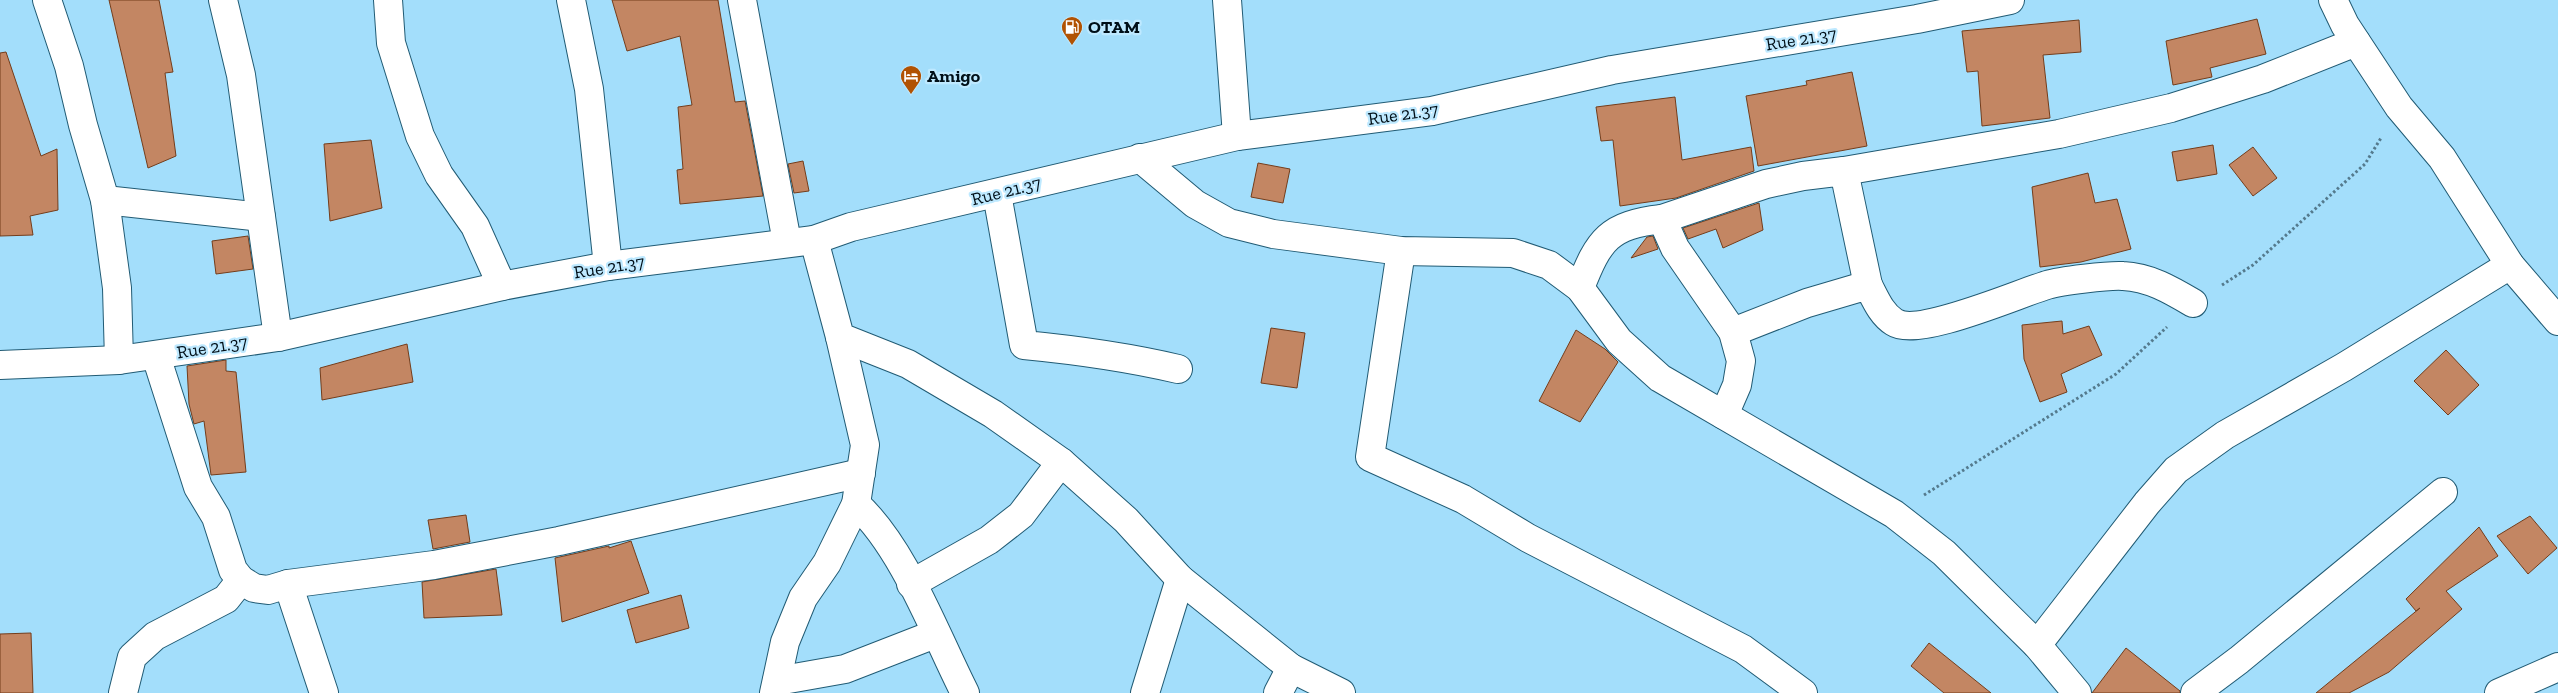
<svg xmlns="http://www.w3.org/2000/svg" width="2558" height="693" font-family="'Zilla Slab',serif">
	<rect width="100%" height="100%" fill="#a3defb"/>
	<g fill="#c38663" stroke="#743d1b">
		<path d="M109 0H159L173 72 165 73 176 156 148 168Z"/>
		<path d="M612 0H718L735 102 745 101 763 196 680 204 677 170 683 169 678 107 692 105 680 36 627 51Z"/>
		<path d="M2257 19 2266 54 2210 68 2212 77 2173 85 2166 41Z"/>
		<path d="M2079 20 2081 52 2043 55 2050 118 1982 126 1978 71 1967 72 1962 31Z"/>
		<path d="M6 52 41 156 57 149 58 210 30 216 33 235 0 236V53Z"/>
		<path d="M1852 72 1867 146 1758 166 1746 96 1807 85 1806 81Z"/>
		<path d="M1675 97 1682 160 1751 147 1754 171 1676 198 1620 206 1613 140 1601 141 1596 107Z"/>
		<path d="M371 140 382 208 330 221 324 144Z"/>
		<path d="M2213 145 2217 174 2177 181 2172 152Z"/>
		<path d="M2253 147 2277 178 2253 196 2229 165Z"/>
		<path d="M803 161 809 191 794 193 788 164Z"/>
		<path d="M1258 163 1290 169 1283 203 1251 197Z"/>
		<path d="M2088 173 2095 203 2117 199 2131 249 2081 262 2040 267 2032 187Z"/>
		<path d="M1759 203 1763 230 1723 248 1716 229 1688 239 1683 228Z"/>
		<path d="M248 236 253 269 216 274 212 241Z"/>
		<path d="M1653 236 1658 249 1631 258 1647 237Z"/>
		<path d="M2062 321 2063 334 2089 326 2102 355 2061 374 2067 392 2040 402 2024 359 2022 325Z"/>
		<path d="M1271 328 1305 333 1297 388 1261 383Z"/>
		<path d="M1576 330 1605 349 1618 362 1580 422 1539 401Z"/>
		<path d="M407 344 413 382 322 400 320 368Z"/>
		<path d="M2446 350 2479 385 2448 415 2414 381Z"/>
		<path d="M226 360V371L236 372 246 472 211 475 204 421 194 424 189 404 187 366Z"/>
		<path d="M466 515 470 542 433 549 428 520Z"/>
		<path d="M2530 516 2557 548 2528 574 2497 536Z"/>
		<path d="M2479 527 2498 556 2446 591 2462 609 2389 672 2349 693H2316L2420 608 2416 611 2406 599Z"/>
		<path d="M631 541 649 593 562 622 555 558 609 546V548Z"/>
		<path d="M496 569 502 615 424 618 422 582Z"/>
		<path d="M681 595 689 628 636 643 627 610Z"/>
		<path d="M31 633 33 693H0V634Z"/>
		<path d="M1929 643 1991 693H1944L1911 666Z"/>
		<path d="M2126 648 2180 691V693H2092Z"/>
	</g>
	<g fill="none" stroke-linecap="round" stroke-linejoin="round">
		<g stroke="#215b74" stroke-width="30">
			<g id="street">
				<path d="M47 0 69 66 83 125 105 200 117 288 119 360"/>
				<path d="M223 0 241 75 278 337"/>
				<path d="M388 0 391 43 420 136 439 175 475 226 502 286"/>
				<path d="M571 0 589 89 608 266"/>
				<path d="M742 0 787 242"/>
				<path d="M1227 0 1237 136"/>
				<path d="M2333 0 2345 25 2399 107 2442 158 2510 265 2558 321"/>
				<path d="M1140 158 1195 204 1229 223 1273 234 1401 251 1513 253 1549 265 1580 288 1619 341 1660 378 1894 514 1944 553 2037 645 2077 693"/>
				<path d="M1844 171 2059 134 2171 108 2263 79 2356 42"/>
				<path d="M997 194 1024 345C1076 350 1127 357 1178 369"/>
				<path d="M105 200 261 217"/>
				<path d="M814 240 840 337 908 364 993 414 1061 462 1126 520 1180 579 1291 668 1341 693"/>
				<path d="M1401 251 1370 457 1463 499 1528 538 1743 649 1803 693"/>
				<path d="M1580 288C1599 239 1609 225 1662 219"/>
				<path d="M1733 332 1807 303 1868 285C1875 298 1881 314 1894 322 1918 338 2017 294 2047 285 2060 281 2109 275 2123 276 2149 277 2171 290 2193 303"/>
				<path d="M156 356 198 487 216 517 233 570 241 580 254 588 268 590 288 584 434 565 559 541 861 473"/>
				<path d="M0 365 119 360 278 337 502 286 608 266 814 240 851 227 1237 136 1432 111 1612 70 1917 19 2010 0"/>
				<path d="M1724 415 1737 385 1741 361 1733 332 1675 248 1662 219 1766 184 1803 176 1844 171 1868 285"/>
				<path d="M856 504C904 548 935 634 965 693"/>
				<path d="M288 584 324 693"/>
				<path d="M911 584 989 540 1021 515 1061 462"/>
				<path d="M2037 645 2147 503 2176 470 2225 435 2344 367 2510 265"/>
				<path d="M777 681 845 669 935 634"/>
				<path d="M123 693 132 657 155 636 226 599 241 580"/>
				<path d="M774 693 785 642 803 598 827 563 856 504 865 445 840 337"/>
				<path d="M1145 693 1180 579"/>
				<path d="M1278 693 1291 668"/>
				<path d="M2195 693 2239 660 2443 492"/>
				<path d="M2499 693 2558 667"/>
			</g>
		</g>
		<g stroke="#547a8d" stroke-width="3" stroke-dasharray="2.5 2.5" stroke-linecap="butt">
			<path d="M2222 285 2253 265 2365 164 2381 138"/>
			<path d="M1924 495 2116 374 2167 327"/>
		</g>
		<use href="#street" stroke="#fff" stroke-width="28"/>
	</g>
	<defs>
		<g id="fuel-pin" transform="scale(1.125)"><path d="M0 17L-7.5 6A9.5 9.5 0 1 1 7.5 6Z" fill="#b15202" stroke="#bee9ff"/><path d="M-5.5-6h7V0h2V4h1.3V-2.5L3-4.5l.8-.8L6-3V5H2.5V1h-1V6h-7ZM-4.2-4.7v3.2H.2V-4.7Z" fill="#fff"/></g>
		<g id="hotel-pin" transform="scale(1.125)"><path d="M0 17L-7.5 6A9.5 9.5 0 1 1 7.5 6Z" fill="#b15202" stroke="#bee9ff"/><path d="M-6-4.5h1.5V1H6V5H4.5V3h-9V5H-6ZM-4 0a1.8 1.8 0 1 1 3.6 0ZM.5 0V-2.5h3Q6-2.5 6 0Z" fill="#fff"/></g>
	</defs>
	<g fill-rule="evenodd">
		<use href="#fuel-pin" x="1072" y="27"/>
		<use href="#hotel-pin" x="911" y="76"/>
	</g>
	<g text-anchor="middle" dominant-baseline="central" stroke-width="4.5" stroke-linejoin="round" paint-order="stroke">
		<g font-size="18" font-weight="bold" fill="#000f18" stroke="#bee9ff" text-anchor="start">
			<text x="1088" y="27">OTAM</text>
			<text x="927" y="76">Amigo</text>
		</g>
		<g font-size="18" fill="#000f18" stroke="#bee9ff">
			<text transform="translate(1801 39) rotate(-9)">Rue 21.37</text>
			<text transform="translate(1403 114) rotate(-8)">Rue 21.37</text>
			<text transform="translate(1006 191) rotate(-14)">Rue 21.37</text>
			<text transform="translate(609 267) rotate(-9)">Rue 21.37</text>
			<text transform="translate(212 347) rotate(-9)">Rue 21.37</text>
		</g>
	</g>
</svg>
